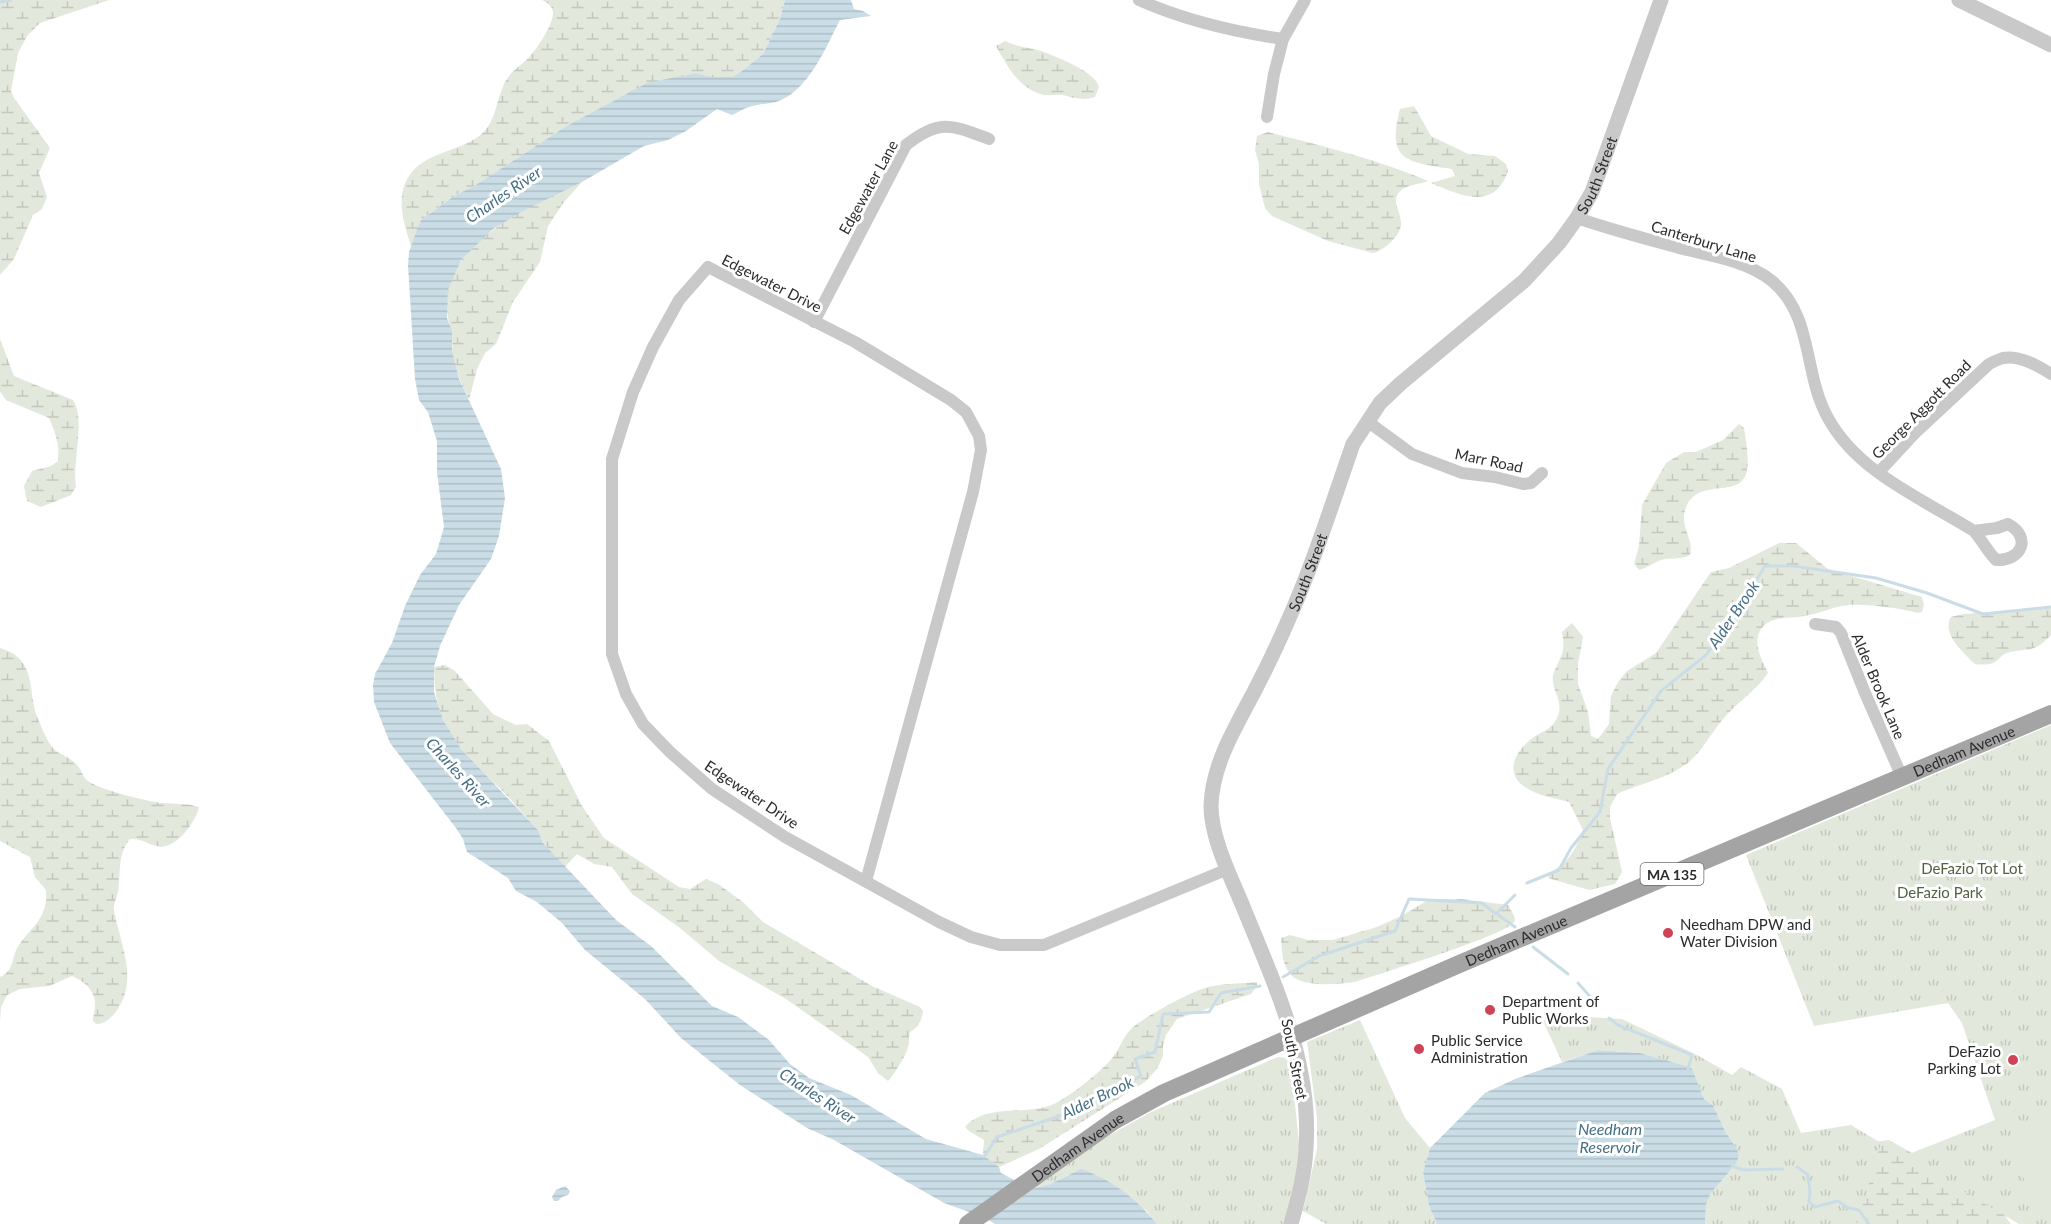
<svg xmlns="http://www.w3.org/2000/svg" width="2051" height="1224" font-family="Lato,sans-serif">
	<defs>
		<pattern id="wetland-marsh" width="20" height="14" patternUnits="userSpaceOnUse" patternTransform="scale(1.5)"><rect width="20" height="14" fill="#e3e8dc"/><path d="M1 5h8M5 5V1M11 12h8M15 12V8" fill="none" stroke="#c3c7bd"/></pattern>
		<pattern id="park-tufts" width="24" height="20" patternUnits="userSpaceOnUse" patternTransform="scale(1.5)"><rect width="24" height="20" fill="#e3e8dc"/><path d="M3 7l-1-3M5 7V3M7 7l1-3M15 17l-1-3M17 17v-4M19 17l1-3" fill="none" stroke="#c3c7bd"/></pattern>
		<pattern id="water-rules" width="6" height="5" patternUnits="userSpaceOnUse" patternTransform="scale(1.5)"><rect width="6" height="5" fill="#cadde6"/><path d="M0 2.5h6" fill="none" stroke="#aebec5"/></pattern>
	</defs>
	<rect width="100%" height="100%" fill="#fff"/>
	<g fill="url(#wetland-marsh)">
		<path d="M0 0H109L40 23 27 36 18 53 11 91 14 98 50 148 39 173 47 197 42 209 33 215 14 259 0 275Z"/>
		<path d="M542 0H785L780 19 763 54 742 71 732 77H712L696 73 682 76 565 127 474 186 454 196 421 220 411 246C404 224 395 197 409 176 425 152 458 152 479 136 498 122 495 98 507 79 512 70 522 65 529 57 537 49 553 25 553 13 553 7 548 3 542 0Z"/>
		<path d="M1005 41C1017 47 1028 47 1041 51 1055 56 1096 72 1099 87L1095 97C1083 101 1075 98 1063 95 1057 94 1050 96 1044 95 1019 89 1007 66 996 46Z"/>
		<path d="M1414 106 1431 136 1468 154 1495 156 1506 164 1508 171C1494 212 1460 195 1431 183L1455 176 1452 169C1407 162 1386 161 1400 109Z"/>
		<path d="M1268 132C1322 146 1377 159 1428 181 1421 184 1407 185 1401 190 1389 201 1402 212 1401 225 1400 236 1384 251 1373 253L1328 241 1272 216 1265 208 1259 184V164L1255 150 1257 136Z"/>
		<path d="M582 182 564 202 548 226 540 262 513 302 496 344 485 353 477 369 469 400C462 385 455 370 452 353 452 349 453 344 452 340 449 320 445 311 448 290 456 239 539 200 582 182Z"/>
		<path d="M0 339 14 376 73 400C86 419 72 462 76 487L71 495 41 507 27 501 24 486 32 471 51 466 58 461C60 445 55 432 49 418L6 400 0 392Z"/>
		<path d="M1739 424 1744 428C1746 441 1749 457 1747 470 1742 500 1701 477 1687 505 1677 526 1695 538 1690 555 1681 560 1670 557 1661 560 1653 563 1647 568 1639 570L1634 564 1639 546 1642 505 1666 463 1684 452H1696L1723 440Z"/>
		<path d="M1779 543H1796L1828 569 1922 597 1924 605 1922 612 1918 613C1896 608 1872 604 1849 605 1834 606 1819 614 1804 616 1790 619 1771 615 1761 629 1752 643 1762 660 1768 673 1756 691 1737 702 1723 719 1711 733 1703 750 1689 762 1667 779 1641 783 1617 794L1610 807V818L1622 872 1615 884 1589 890 1548 878C1551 870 1560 867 1566 861 1574 852 1579 841 1583 830L1569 802C1554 798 1538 796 1525 787 1504 773 1515 752 1531 739 1539 732 1550 731 1556 720 1566 702 1551 692 1553 676 1555 667 1561 659 1563 650 1564 644 1563 638 1562 632L1572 623 1583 637 1578 664V684L1588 712 1591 736 1598 739 1609 724 1611 696 1618 682 1627 671 1656 653 1711 572 1729 568Z"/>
		<path d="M2051 608V635C2032 655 2029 647 2007 653 2001 655 2000 659 1995 662 1990 665 1981 665 1975 664 1964 653 1941 634 1951 617L1963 614Z"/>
		<path d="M0 648C38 659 27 691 38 719 42 728 48 745 56 751 64 756 71 758 78 766 82 771 83 778 88 781 98 789 149 802 162 803 174 804 187 803 199 807 196 822 175 851 157 846 147 844 141 838 130 839 117 854 121 874 118 892 117 898 113 904 114 910 120 944 140 981 115 1013 110 1019 104 1024 96 1024L93 1021C93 1016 95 1011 95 1006 96 991 85 982 72 976L49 986 20 989 7 995 1 1007 0 1022V977C15 971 11 956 19 945 33 925 48 918 46 890L35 877 30 857 0 841Z"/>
		<path d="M445 665 455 671 493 714 516 725 527 724 549 741 582 806 604 838 679 887 690 889 706 879 718 884 743 902 763 922 872 986 920 1007 923 1011C922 1021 918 1027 910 1032 908 1038 910 1042 908 1047 908 1052 892 1078 888 1081L878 1073 868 1057 847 1042 786 999 719 961 680 928 632 894 612 867 594 864 577 854 565 867 543 843 538 830C523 814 509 796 493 782 454 745 434 723 434 667Z"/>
		<path d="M1430 899H1462L1508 905C1510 909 1516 917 1515 921 1511 934 1375 975 1355 982 1337 984 1298 989 1288 971 1282 962 1282 949 1281 938L1290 935 1308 940H1333L1377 927 1401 916Z"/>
		<path d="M1257 982V986L1251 994 1177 1019 1166 1035 1163 1046V1056L1157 1069 1145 1082 1039 1149 999 1167 983 1155 984 1140 969 1131 965 1127C987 1102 1030 1117 1056 1103 1073 1094 1102 1071 1113 1057 1120 1048 1123 1037 1131 1029 1142 1018 1187 994 1202 989 1218 983 1240 984 1257 982Z"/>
		<path d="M1889 1140 1994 1200 2011 1224H1797L1873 1142Z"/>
	</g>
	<g fill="url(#park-tufts)">
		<path d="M2051 725V1224H2019L1904 1156 1995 1120 1962 1023 1948 1003 1814 1026 1746 855Z"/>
		<path d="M1551 1015 1622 1019 1697 1055 1732 1075 1741 1067 1782 1089 1801 1133 1851 1125 1881 1143 1857 1224H1705L1706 1205 1711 1193 1736 1164 1739 1156 1737 1149 1725 1131 1713 1105 1704 1099 1695 1078 1687 1066 1640 1053 1598 1050 1562 1062 1543 1021Z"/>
		<path d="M1360 1020 1405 1118 1430 1148 1423 1172 1429 1206 1437 1224H1326L1303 1211 1317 1149V1117L1307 1042Z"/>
		<path d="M1278 1057 1285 1058 1291 1065 1299 1143 1296 1190 1286 1224H1157L1146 1210 1070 1174 1050 1184 1031 1189 1101 1140 1151 1112Z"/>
	</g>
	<path fill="#e3e8dc" d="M2051 1116V1223L2000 1140Z"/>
	<g fill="url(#water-rules)">
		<path d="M785 0H851L854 9 863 11 871 16 840 20C826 47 808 92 776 102 769 104 760 104 753 106 746 107 739 112 732 115L717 109 686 131 668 140 644 146 582 182 525 210 493 229 461 260 448 290 447 318 452 331V351L459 379 501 469 505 498 499 536 491 559 459 605 440 646 434 667V692L443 720 461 749 538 830 543 843 616 920 651 946 712 1006 738 1017 769 1040 790 1064 809 1078 851 1095 926 1139 983 1155 999 1167 1001 1173 1031 1189 1050 1184 1081 1169C1111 1179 1137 1199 1157 1224H995L983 1217 944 1203 834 1140 807 1128 740 1085 681 1038 645 999 585 950 562 923 537 902 516 891 508 878 467 852 463 839 456 828 390 743 374 702 373 685 375 674 392 643 405 606 420 575 436 554 444 527 437 472V441L428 412 419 400 415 379 408 265 409 252 417 229 421 220 454 196 474 186 565 127 647 83 696 73 712 77H732L742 71 763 54 780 19Z"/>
		<path d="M1598 1050 1640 1053 1687 1066 1692 1069 1704 1099 1713 1105 1725 1131 1737 1149 1739 1156 1736 1164 1711 1193 1706 1205 1705 1224H1437L1429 1206 1423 1172 1430 1148 1485 1093 1515 1079Z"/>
		<path d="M565 1186 570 1191 568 1195 562 1197 558 1201H554L552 1197 556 1190Z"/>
	</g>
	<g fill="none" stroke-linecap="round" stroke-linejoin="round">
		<g stroke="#cadde6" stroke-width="3">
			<path d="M0 2 11 0"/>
			<path d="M1527 883 1559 870 1571 848 1600 812 1608 769 1661 691 1706 655 1745 599 1765 566H1793L1876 578 1927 593 1983 614 2051 607"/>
			<path d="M1497 914 1515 927"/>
			<path d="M1533 947 1568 974"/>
			<path d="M1283 977 1319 956 1395 931 1409 899 1482 903 1496 914 1515 895"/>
			<path d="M1578 983 1594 1001"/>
			<path d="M1609 1018 1618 1025 1692 1055 1688 1069"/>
			<path d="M984 1157 997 1137 1069 1113 1141 1076 1135 1059 1155 1052 1163 1014 1209 1012 1221 993 1260 986"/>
			<path d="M1732 1166 1743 1170 1783 1169"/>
			<path d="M1797 1167 1808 1175 1810 1192 1809 1202 1815 1207 1838 1201 1848 1208 1859 1210 1869 1224"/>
		</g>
		<g stroke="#c9c9c9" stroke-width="12">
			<path d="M1139 0C1184 20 1235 32 1283 39"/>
			<path d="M1267 117 1274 74 1283 39 1305 0"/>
			<path d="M1577 218C1612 230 1647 239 1683 249 1712 256 1747 261 1772 281 1814 316 1803 374 1828 418 1858 473 1923 499 1974 531 1982 540 1987 551 1996 560 2022 561 2032 537 2008 524L1997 528 1974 531"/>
			<path d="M814 322 906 145C940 118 952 125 989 139"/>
			<path d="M1367 421 1412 454 1462 473 1495 477 1523 484 1531 483 1542 473"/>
			<path d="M1879 472 1916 432 1989 364C1993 362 1999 359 2003 358 2020 355 2038 366 2051 374"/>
			<path d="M1815 624 1836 627 1841 633 1865 693 1902 777"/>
			<path d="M866 881 973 492 981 450 979 436 966 412 951 400 855 342 708 267 679 300 653 347 633 392 612 459V654L626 694 643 724 670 752 712 789 785 837 939 922 971 937 1000 945H1044L1228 869"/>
		</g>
		<g stroke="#c9c9c9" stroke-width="15">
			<path d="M1959 0 2051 45"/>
			<path id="s1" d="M1291 1224C1298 1199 1305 1174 1306 1148 1312 1064 1275 985 1244 909 1232 879 1211 839 1211 806 1212 765 1235 728 1254 692 1266 669 1277 646 1287 623 1313 565 1332 504 1353 444L1380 403 1400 384 1524 281 1559 243 1577 218 1592 192 1661 0"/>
		</g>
		<path stroke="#a4a4a4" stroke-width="18" id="s2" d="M968 1224 1115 1120 1164 1093 1457 965 2051 714"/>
	</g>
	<g fill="#ce4355" stroke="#fff" stroke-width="2">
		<circle cx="1668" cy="933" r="6"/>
		<circle cx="1490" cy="1010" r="6"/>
		<circle cx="1419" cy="1049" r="6"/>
		<circle cx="2013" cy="1060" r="6"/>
	</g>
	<g text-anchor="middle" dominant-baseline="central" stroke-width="6" stroke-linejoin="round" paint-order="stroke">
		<rect fill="#fff" stroke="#6b6b6b" stroke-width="1.5" x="1640.5" y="863" width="63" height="22" rx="4.5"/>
		<g font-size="14" font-weight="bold" fill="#2c2c2c">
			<text x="1672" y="874">MA 135</text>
		</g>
		<g font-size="15" fill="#2c2c2c" stroke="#fff">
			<text stroke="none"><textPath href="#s1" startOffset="1194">South Street</textPath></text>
			<text transform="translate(868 187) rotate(-61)">Edgewater Lane</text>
			<text transform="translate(1704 241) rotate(17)">Canterbury Lane</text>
			<text transform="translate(772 283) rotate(27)">Edgewater Drive</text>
			<text transform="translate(1921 409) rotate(-45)">George Aggott Road</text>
			<text transform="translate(1489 460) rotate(12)">Marr Road</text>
			<text stroke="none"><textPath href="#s1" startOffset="690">South Street</textPath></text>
			<text transform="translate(1879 686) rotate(67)">Alder Brook Lane</text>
			<text stroke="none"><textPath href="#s2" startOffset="1106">Dedham Avenue</textPath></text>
			<text transform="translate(752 794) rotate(34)">Edgewater Drive</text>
			<text stroke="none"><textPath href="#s2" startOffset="620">Dedham Avenue</textPath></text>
			<text transform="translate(1295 1059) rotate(79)">South Street</text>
			<text stroke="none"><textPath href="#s2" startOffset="134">Dedham Avenue</textPath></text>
		</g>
		<g font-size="15" fill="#526240" stroke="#fff">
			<text x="1972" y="868">DeFazio Tot Lot</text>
			<text x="1940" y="892">DeFazio Park</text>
		</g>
		<g font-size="15" fill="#2c2c2c" stroke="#fff" text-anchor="start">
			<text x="1680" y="924">Needham DPW and<tspan x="1680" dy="17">Water Division</tspan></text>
			<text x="1502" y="1001">Department of<tspan x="1502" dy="17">Public Works</tspan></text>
			<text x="1431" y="1040">Public Service<tspan x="1431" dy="17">Administration</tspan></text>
			<text x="2001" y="1051" text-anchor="end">DeFazio<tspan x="2001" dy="17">Parking Lot</tspan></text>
		</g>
		<g font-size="16" font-style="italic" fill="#456f84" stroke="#fff">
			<text transform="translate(503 194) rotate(-34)">Charles River</text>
			<text transform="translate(1733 614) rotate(-56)">Alder Brook</text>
			<text transform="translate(459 772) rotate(48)">Charles River</text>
			<text transform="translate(818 1095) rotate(33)">Charles River</text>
			<text transform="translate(1097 1097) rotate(-26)">Alder Brook</text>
			<text x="1610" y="1128">Needham<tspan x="1610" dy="18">Reservoir</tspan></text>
		</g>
	</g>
</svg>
